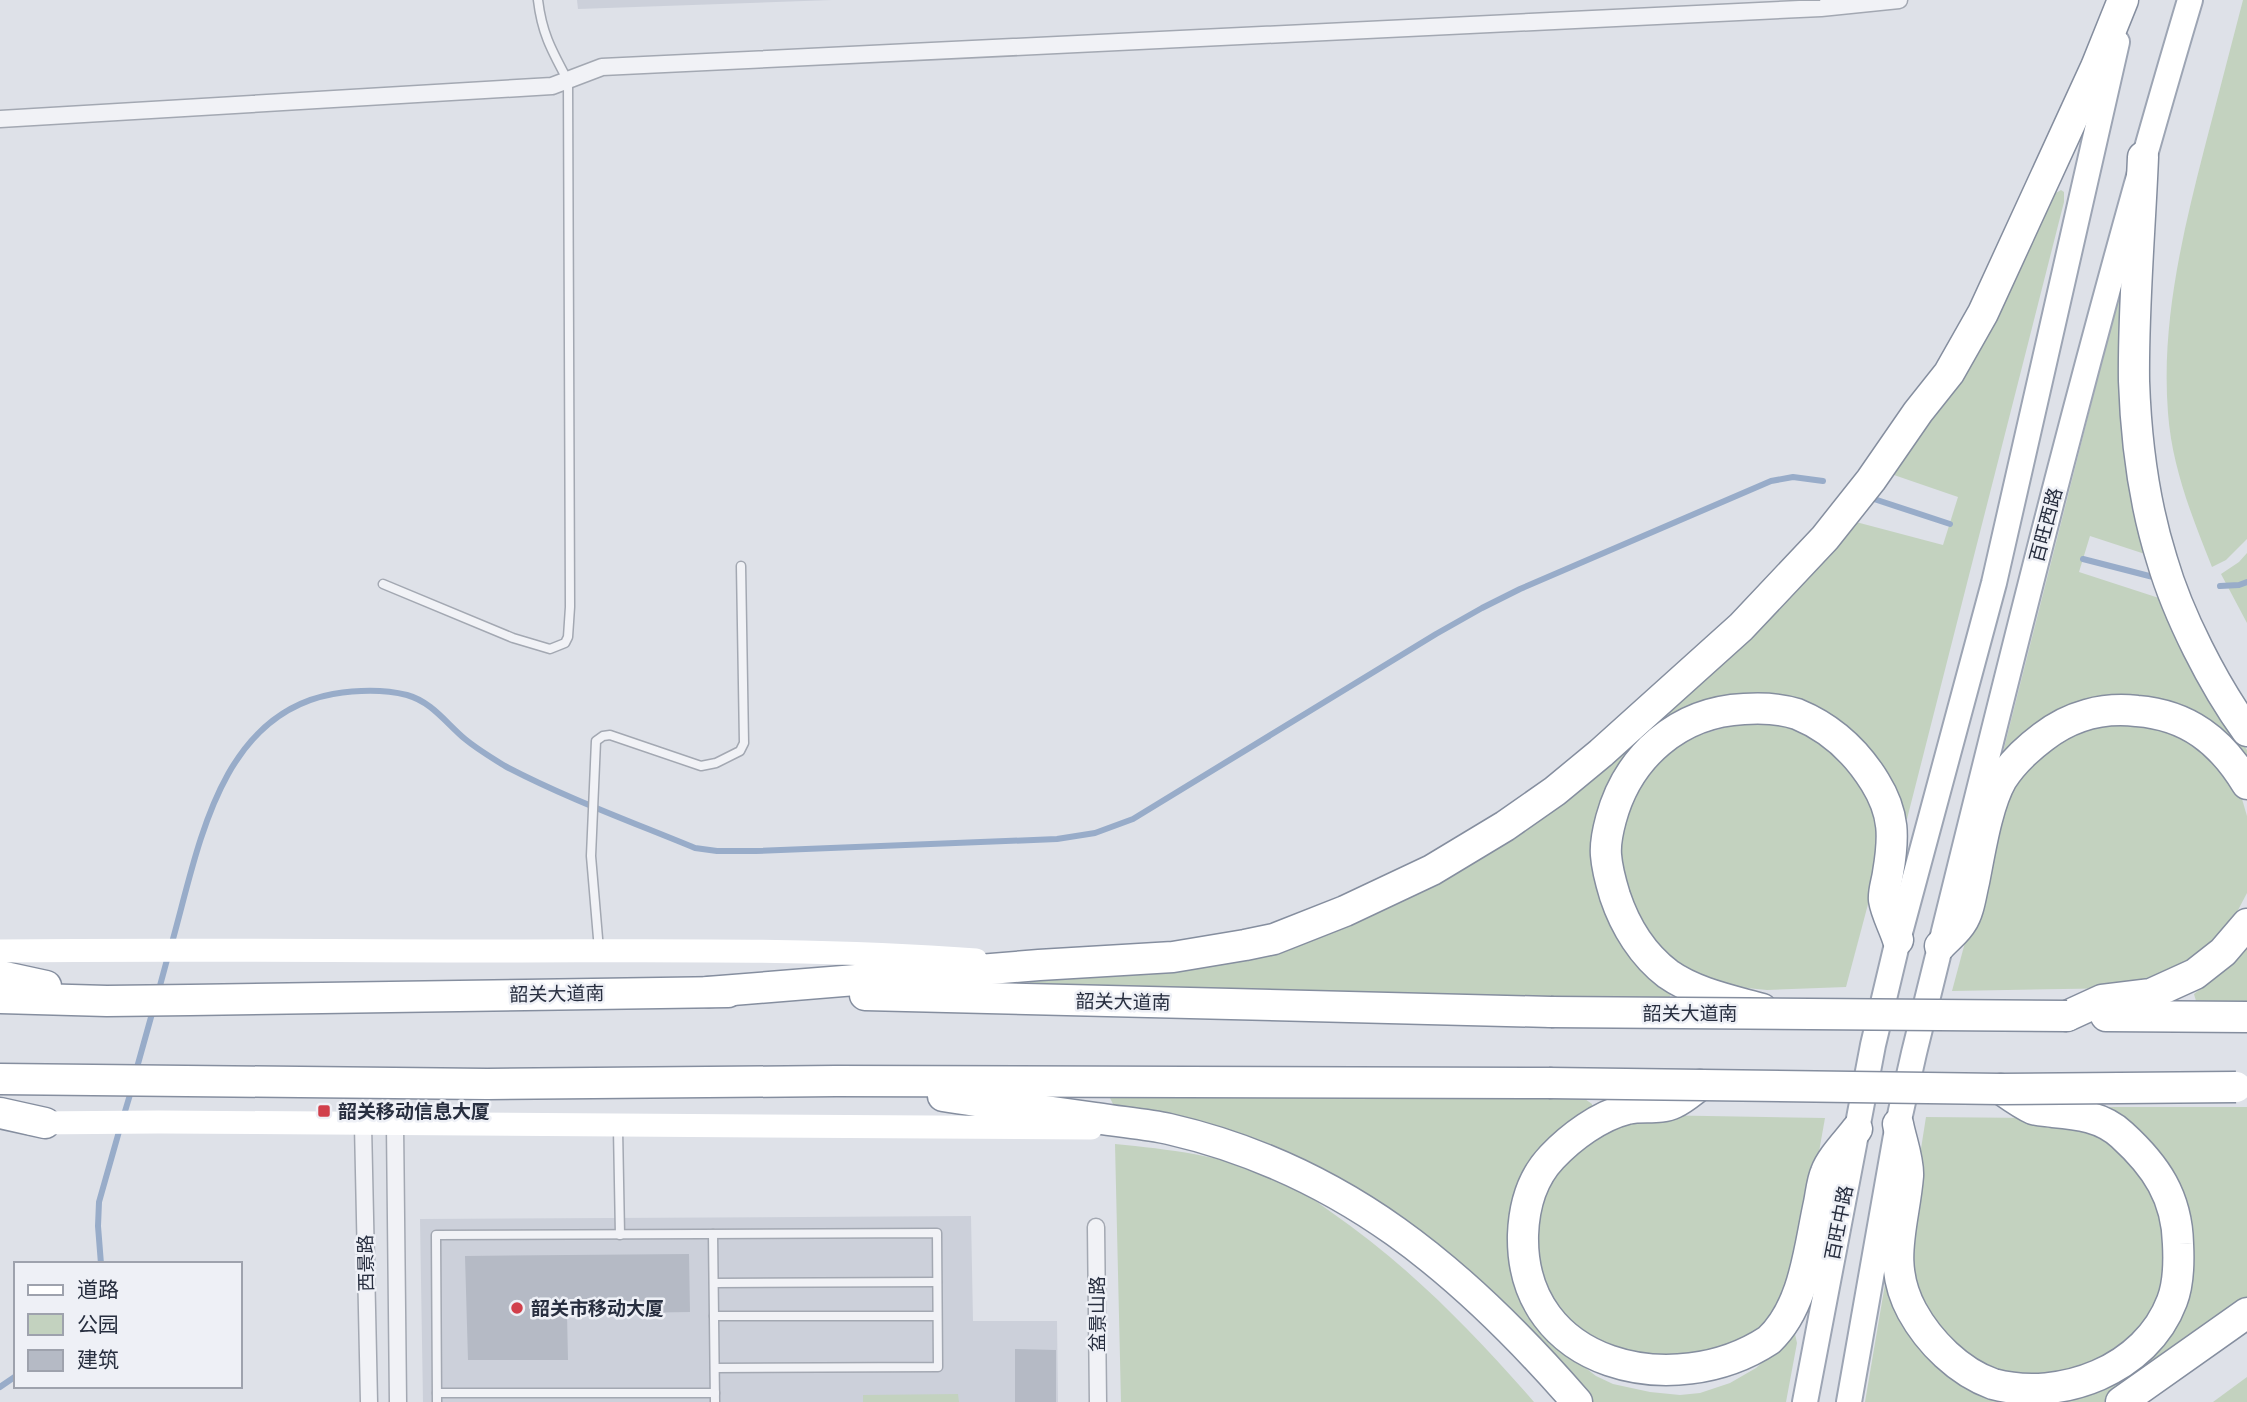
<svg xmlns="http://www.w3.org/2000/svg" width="2247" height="1402" font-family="'Fira Sans','Noto Sans SC',sans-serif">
	<rect width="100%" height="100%" fill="#dee1e8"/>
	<g fill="#ccd0da">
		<path d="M577 0H832L578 9Z"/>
		<path d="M971 1216 973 1321H1057L1058 1402H423L420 1219Z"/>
	</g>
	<g fill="#c3d2bf">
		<path d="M2243 0H2247V539L2226 560 2212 567C2192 517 2172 467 2168 413 2161 324 2182 236 2204 150 2217 100 2230 50 2243 0Z"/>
		<path d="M2061 190 2064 192V202L1907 819 1901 818 1822 713 1654 734 1597 884 1602 905 1612 924 1673 991 1669 998 1043 992 1028 987 1030 982 1034 980 1200 966 1414 890 1856 522 1943 545 1958 497 1894 475 1964 370 2054 194Z"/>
		<path d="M2124 285 2148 555 2090 536 2079 572 2162 599 2231 727 2247 750V763L2167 703 2002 756 2121 286Z"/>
		<path d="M2247 553V623L2221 574 2239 562Z"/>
		<path d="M1747 721 1770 722 1809 731 1846 764 1873 804 1884 844 1846 987 1767 990 1716 985 1664 957 1635 916 1620 868 1621 841 1624 818 1646 777 1675 748 1696 736Z"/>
		<path d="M2117 723 2146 725 2189 739 2225 771 2242 799 2247 816V893L2226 933 2190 963 2126 988 1952 991 2006 789C2038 753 2069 730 2117 723Z"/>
		<path d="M2247 946V1001H2196L2194 994 2229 967Z"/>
		<path d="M1117 1093 1585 1099 1592 1104V1107L1517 1199 1560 1348 1596 1376 1613 1384 1650 1392 1680 1395 1700 1393 1730 1383 1756 1368 1795 1334 1797 1343 1786 1402H1593L1541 1344 1488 1293 1181 1122 1113 1104 1110 1098Z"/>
		<path d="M2106 1107H2247V1300L2104 1402H2046L2108 1384 2193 1254Z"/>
		<path d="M1649 1115 1825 1118 1801 1253 1783 1307 1720 1363 1595 1351 1547 1297 1535 1238 1541 1206 1556 1174 1568 1161 1604 1132Z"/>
		<path d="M1926 1117 2040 1118 2098 1133 2125 1155 2151 1189 2165 1229 2164 1269 2159 1291 2152 1309 2139 1329 2123 1345 2089 1367 2039 1377 1994 1372 1946 1339 1914 1285 1910 1218Z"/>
		<path d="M1115 1144C1176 1150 1236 1157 1291 1185 1305 1192 1318 1203 1331 1212 1408 1265 1473 1332 1534 1402H1121Z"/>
		<path d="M1885 1284 1891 1299 2021 1402H1865Z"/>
		<path d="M2247 1377V1402H2213Z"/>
		<path d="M958 1394 959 1402H863V1395Z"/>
	</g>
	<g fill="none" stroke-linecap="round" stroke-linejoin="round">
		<g stroke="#98acc9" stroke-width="6">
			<path d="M1871 498 1950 524"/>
			<path d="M2083 559 2157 578"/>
			<path d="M2220 586 2239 585 2247 582"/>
			<path d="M171 946C198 852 217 715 333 694 357 690 383 689 407 695 432 702 446 723 465 739 477 749 492 758 505 766 566 798 632 822 695 848L717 851H756L1057 839 1095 833 1133 819 1436 634 1482 608 1520 589 1771 481 1793 477 1823 481"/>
			<path d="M158 993 168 956"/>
			<path d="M136 1071 153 1010"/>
			<path d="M123 1118 132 1088"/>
			<path d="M101 1264 98 1226 99 1202 120 1128"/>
			<path d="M0 1387 16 1376"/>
		</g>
	</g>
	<g fill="#b5bac5">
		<path d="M689 1254 690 1312 567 1314 568 1360H468L465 1256Z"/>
		<path d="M1015 1349 1056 1350V1402H1015Z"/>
	</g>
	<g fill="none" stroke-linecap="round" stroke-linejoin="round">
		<g stroke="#a3a8b2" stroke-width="11">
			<g id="lane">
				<path d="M383 584 513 638 550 649 565 643 568 637 570 607 568 81C552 51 542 34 538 0"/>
				<path d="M599 950 591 856 596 741 603 736 610 735 701 766 716 763 740 751 744 743 741 566"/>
				<path d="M618 1129 620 1235"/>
				<path d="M713 1234 715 1402"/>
				<path d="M714 1283 937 1282"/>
				<path d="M714 1316H937"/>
				<path d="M437 1393H715"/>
				<path d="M437 1402 436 1235 937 1233 938 1367 715 1368"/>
			</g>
		</g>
		<g stroke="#a3a8b2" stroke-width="19">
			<g id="street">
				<path d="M0 119 552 86 602 67 1821 8 1899 0"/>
				<path d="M363 1125 369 1402"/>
				<path d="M395 1125 398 1402"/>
				<path d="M1096 1227 1098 1402"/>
			</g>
		</g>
		<g stroke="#9da5b4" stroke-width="28">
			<g id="primary">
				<path d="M1805 1402 1873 1045 1898 940 1994 583 2117 42"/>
				<path d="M1849 1402 1898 1124 1914 1053C2001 701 2086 348 2190 0"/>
			</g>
		</g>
		<g stroke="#858e9f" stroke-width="33">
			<g id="highway">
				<path d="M2143 157C2140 231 2133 307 2134 381 2136 440 2144 503 2162 560 2178 615 2213 684 2247 731"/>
				<path d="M1940 946C1947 938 1957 931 1962 922 1969 912 1971 894 1974 882 1980 852 1987 805 2002 779 2013 762 2027 749 2043 737 2070 716 2103 707 2137 711 2188 715 2221 741 2247 784"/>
				<path d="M0 976 46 986"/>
				<path d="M708 992 1039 965 1173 957 1245 945 1274 939 1345 911 1432 870 1505 826 1555 791 1601 753 1741 627 1825 538 1871 480 1918 412 1949 373 1983 313 2096 67 2123 0"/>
				<path d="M865 995 1551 1012"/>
				<path d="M0 998 107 1001 190 1000 728 992"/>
				<path d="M1762 1009C1730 1000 1695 993 1668 974 1643 955 1625 926 1615 896 1611 883 1607 869 1606 855 1605 843 1608 830 1611 819 1628 756 1679 712 1744 709 1760 708 1782 709 1797 714 1831 728 1856 751 1875 782 1895 814 1894 838 1888 873 1887 881 1883 892 1884 900 1886 913 1894 927 1898 940"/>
				<path d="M2067 1016 2102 1000 2151 994 2195 974 2223 952 2247 924"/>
				<path d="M2106 1016 2247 1017"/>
				<path d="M0 1079 487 1084 836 1081 1549 1083"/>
				<path d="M1700 1085C1692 1091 1683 1099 1674 1103 1660 1110 1641 1105 1627 1109 1599 1116 1571 1137 1552 1157 1531 1179 1524 1206 1523 1235 1520 1368 1675 1402 1769 1340 1805 1306 1809 1248 1819 1203 1821 1193 1822 1181 1826 1172 1831 1158 1848 1141 1857 1129"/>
				<path d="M943 1096C994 1104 1045 1111 1096 1118 1120 1122 1146 1124 1169 1129 1343 1169 1463 1271 1577 1402"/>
				<path d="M0 1113 45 1123"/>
				<path d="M1898 1124C1901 1140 1909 1160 1908 1176 1904 1225 1886 1263 1912 1311 1929 1342 1959 1372 1993 1384 2061 1402 2146 1370 2172 1301 2179 1283 2179 1263 2178 1244 2177 1197 2156 1166 2122 1135 2103 1117 2078 1114 2053 1112 2047 1111 2039 1111 2033 1109 2022 1104 2011 1096 2001 1089"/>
				<path d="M2121 1402 2247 1313"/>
			</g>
		</g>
		<use href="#lane" stroke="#f1f2f6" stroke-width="8"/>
		<use href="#street" stroke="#f1f2f6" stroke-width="16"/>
		<g stroke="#fff" stroke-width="23">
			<path d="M0 951C165 949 331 951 496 951 656 951 816 948 976 960"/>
			<path d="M30 1123 159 1122 1091 1128"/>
		</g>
		<use href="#primary" stroke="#fff" stroke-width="24"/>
		<use href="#highway" stroke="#fff" stroke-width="30"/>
		<g stroke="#858e9f" stroke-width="33" stroke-linecap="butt">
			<g id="highway-bridge">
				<path d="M1551 1012 2067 1016"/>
				<path d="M1549 1083 2001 1089 2236 1087"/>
			</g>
		</g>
		<use href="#highway-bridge" stroke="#fff" stroke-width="30"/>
	</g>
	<g fill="#d13f4b" stroke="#eef0f6" stroke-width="2.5">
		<rect x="317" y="1104" width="14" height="14" rx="3.5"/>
		<circle cx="517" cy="1308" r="7"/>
	</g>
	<g text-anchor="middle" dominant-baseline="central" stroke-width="5" stroke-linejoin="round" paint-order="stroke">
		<g font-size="19" fill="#272e3f" stroke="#eef0f6">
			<text transform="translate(2046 525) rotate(-75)">百旺西路</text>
			<text transform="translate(557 994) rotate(-1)">韶关大道南</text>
			<text transform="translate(1123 1002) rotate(1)">韶关大道南</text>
			<text x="1690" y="1013">韶关大道南</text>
			<text transform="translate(1839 1223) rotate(-79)">百旺中路</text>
			<text transform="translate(366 1263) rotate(-91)">西景路</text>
			<text transform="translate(1097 1314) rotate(-90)">盆景山路</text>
		</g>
		<g font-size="19" font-weight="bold" fill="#272e3f" stroke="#eef0f6" text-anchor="start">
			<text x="338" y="1111">韶关移动信息大厦</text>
			<text x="531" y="1308">韶关市移动大厦</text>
		</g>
	</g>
	<rect x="14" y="1262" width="228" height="126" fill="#eef0f6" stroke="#9ea2ad" stroke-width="2"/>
	<rect x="28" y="1285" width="35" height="10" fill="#ffffff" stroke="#9ea2ad" stroke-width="2"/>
	<text x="77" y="1297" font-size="21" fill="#272e3f">道路</text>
	<rect x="28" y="1314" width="35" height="21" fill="#c3d2bf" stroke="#9ea2ad" stroke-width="2"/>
	<text x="77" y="1332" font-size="21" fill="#272e3f">公园</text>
	<rect x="28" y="1350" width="35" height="21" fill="#b5bac5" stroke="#9ea2ad" stroke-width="2"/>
	<text x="77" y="1367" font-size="21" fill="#272e3f">建筑</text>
</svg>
